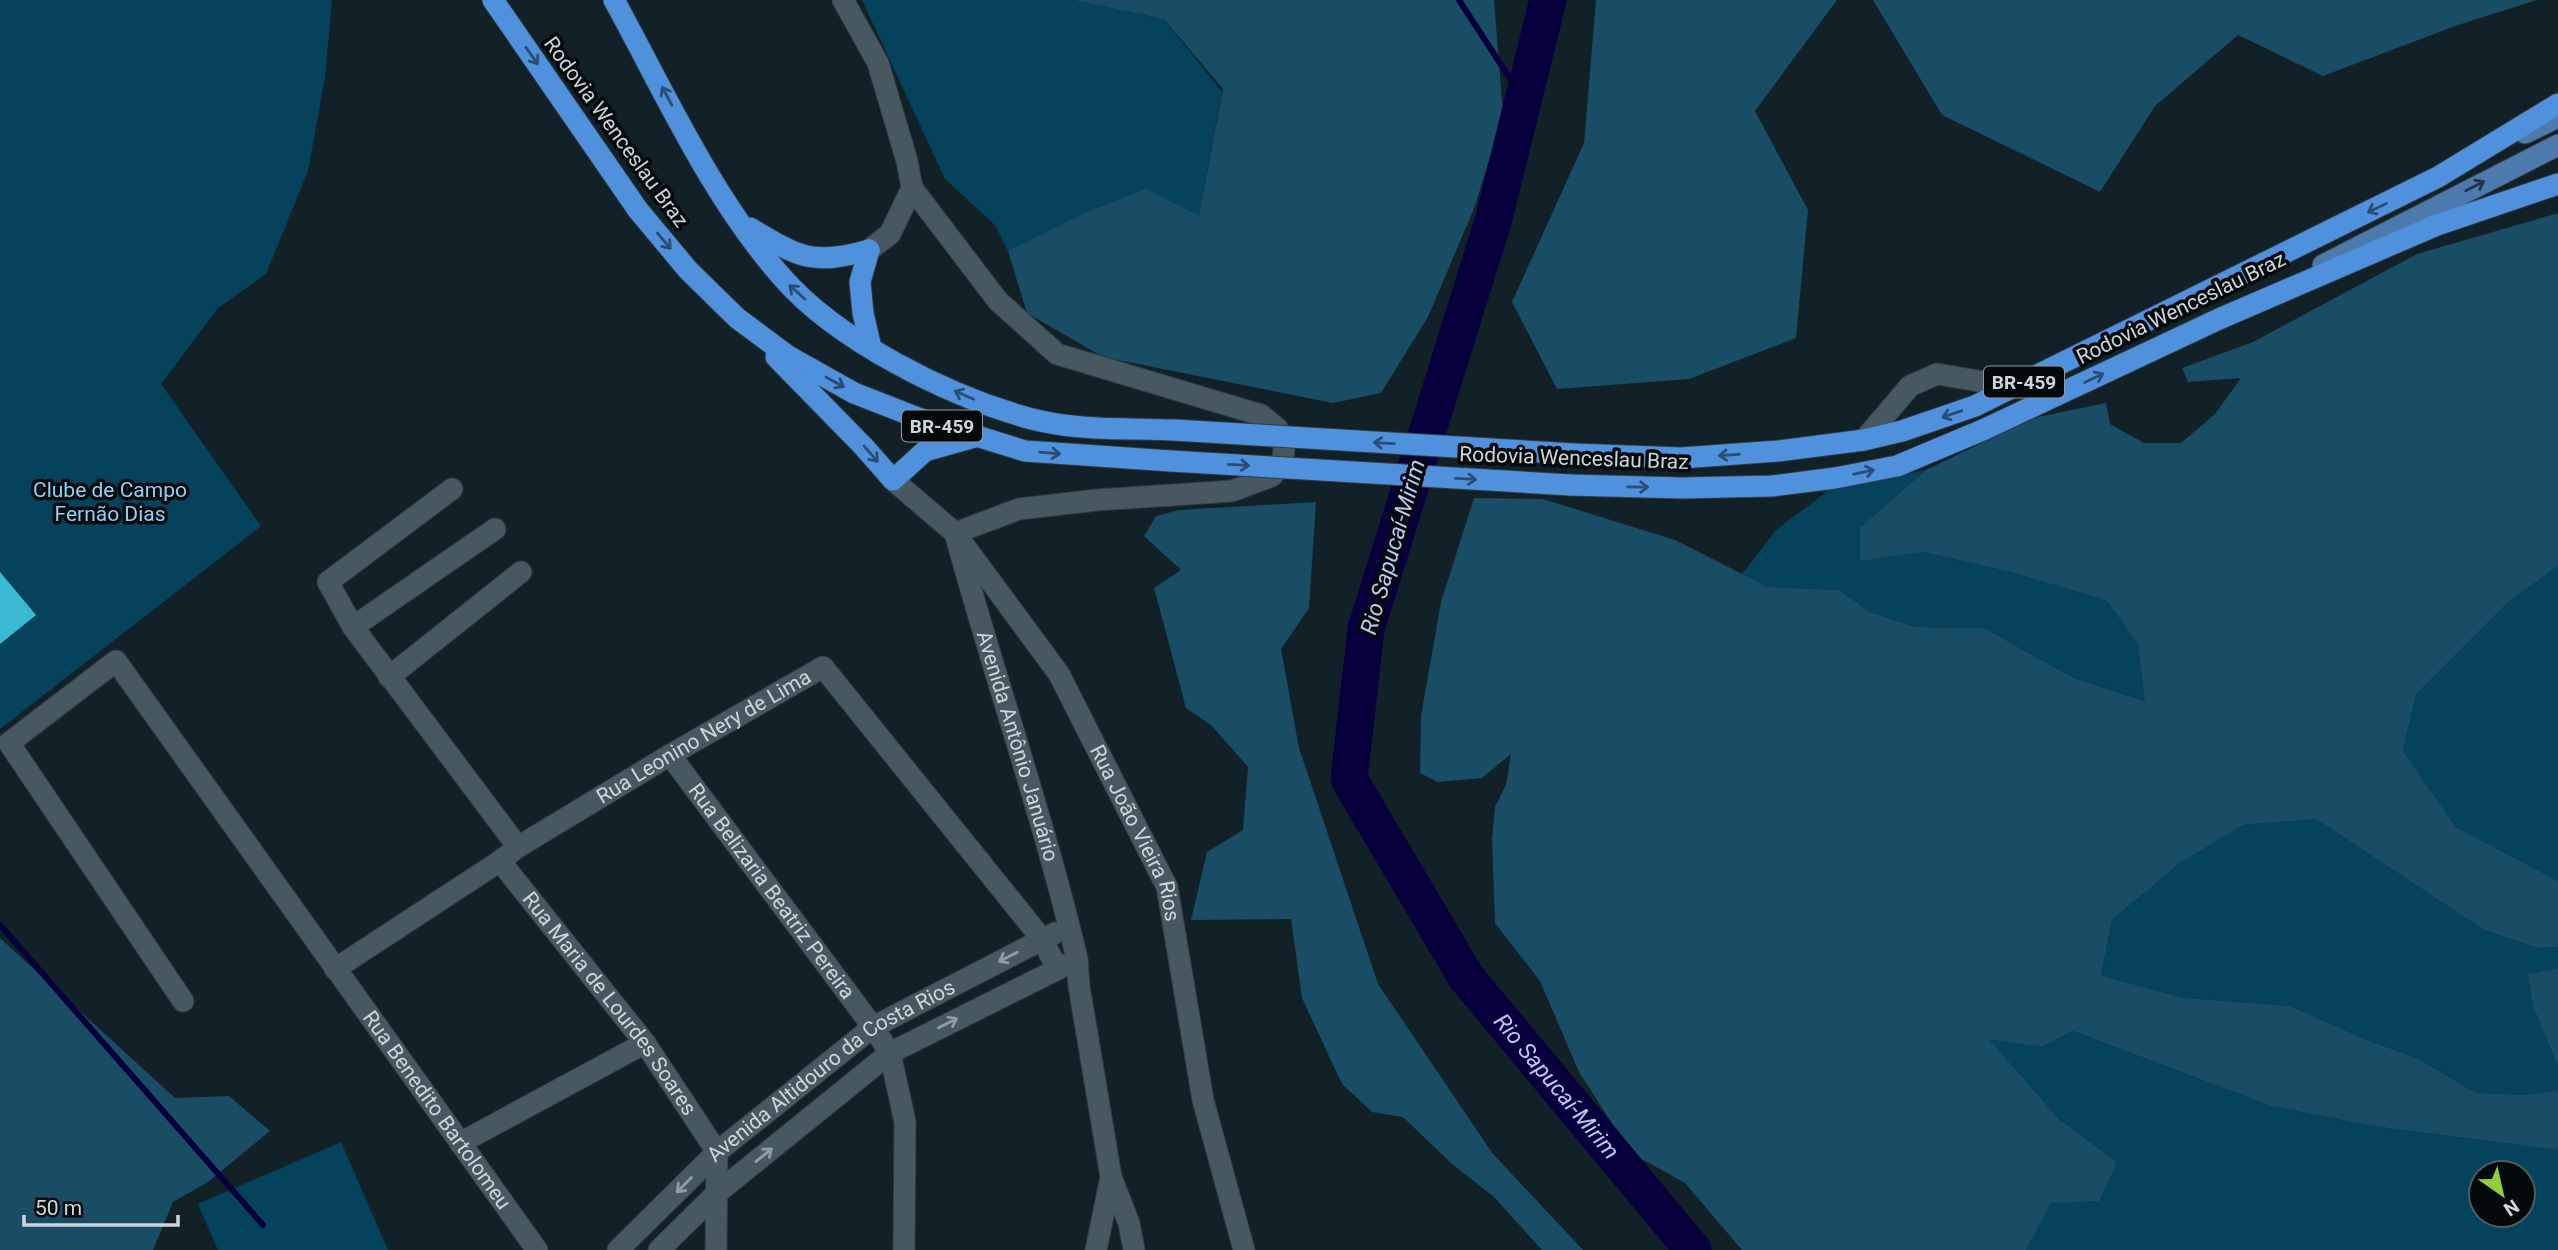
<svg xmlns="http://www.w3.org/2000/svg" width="2558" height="1250" font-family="Roboto,sans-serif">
	<rect width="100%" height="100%" fill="#122028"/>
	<g fill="#05435d" fill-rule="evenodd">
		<path d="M0 0H332L325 77 308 171 266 274 218 308 161 384 261 526 0 729Z"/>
		<path d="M862 0H1073L1164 19 1222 92 1199 217 1145 190 1086 212 1008 251 995 225 945 179Z"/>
		<path d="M1926 470 1861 528 1860 560 1923 552 2006 571 2106 600 2138 644 2146 701 2074 678 1984 628 1915 627 1870 612 1839 590 1768 587 1742 574 1776 530 1832 488Z"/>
		<path d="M2558 566V881L2456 827 2403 751 2416 694 2506 604Z"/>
		<path d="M2316 819 2484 930 2537 948 2558 947V968L2529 974 2533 1006 2558 1067V1090L2526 1095 2476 1093 2417 1058 2367 1040 2290 1006 2184 998 2101 977 2112 920 2180 863 2243 825Z"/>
		<path d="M2073 1031 2271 1106 2373 1126 2558 1150V1250H2026L2051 1202 2100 1201 2117 1162 2059 1119 1988 1038 2042 1047ZM2481 1173H2523V1215H2481Z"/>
		<path d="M341 1142 388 1250H218L198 1204Z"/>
	</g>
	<g fill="#194c65">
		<path d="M1073 0H1494L1503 114 1475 206 1428 317 1381 393 1333 403 1103 357 1027 313 1008 251 1086 212 1146 189 1199 216 1223 89 1164 19Z"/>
		<path d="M1596 0H1837L1755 111 1808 210 1796 338 1689 379 1557 389 1512 302 1584 143Z"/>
		<path d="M1873 0H2537L2458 25 2323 76 2238 35 2155 106 2100 192 1942 115Z"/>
		<path d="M2558 213V566L2506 604 2416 694 2403 751 2456 827 2558 881V947L2537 948 2484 930 2316 819 2243 825 2180 863 2112 920 2101 976 2184 998 2290 1006 2367 1040 2417 1058 2476 1093 2526 1095 2558 1090V1150L2373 1126 2271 1106 2073 1031 2042 1047 1989 1039 2059 1119 2117 1162 2100 1201 2051 1203 2026 1250H1742L1685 1183 1631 1153 1579 1072 1540 981 1495 923 1492 839 1495 807 1506 785 1511 754 1482 778 1438 782 1420 773 1421 716 1441 602 1474 498 1543 499 1675 540 1768 587 1839 590 1870 612 1915 627 1984 628 2074 678 2145 701 2138 644 2106 600 2006 571 1923 552 1860 561V528L1926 470 2033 418 2106 403 2110 424 2144 443H2181L2215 414 2241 378 2188 382 2182 368 2253 342 2417 254Z"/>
		<path d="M1316 502 1309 608 1281 649 1299 748 1378 984 1493 1154 1583 1250H1542L1493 1196 1452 1164 1403 1117 1372 1112 1342 1084 1302 998 1291 919 1191 920 1207 852 1243 830 1248 767 1211 725 1186 708 1154 588 1181 570 1144 536 1156 516 1179 510Z"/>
		<path d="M0 938 175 1098 229 1096 270 1131 208 1182 173 1202 153 1250H0Z"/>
		<path d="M2558 968V1067L2533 1006 2528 974Z"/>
	</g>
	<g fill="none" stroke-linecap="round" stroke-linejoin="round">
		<g stroke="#08003c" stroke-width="6">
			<path d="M1459 0 1524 100"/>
			<path d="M0 925 263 1225"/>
		</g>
		<path stroke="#08003c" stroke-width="37" id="s1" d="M1548 0 1494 218 1366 629 1349 779 1466 977 1693 1250"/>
	</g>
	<path fill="#3bbbd3" d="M0 572 36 615 0 644Z"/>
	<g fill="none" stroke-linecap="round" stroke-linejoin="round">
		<g stroke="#323b41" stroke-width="23">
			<g id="minor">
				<path d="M843 0 878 63 907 161 912 188 890 234 869 250"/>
				<path id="s2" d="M912 188 998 301 1057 354 1261 415 1278 429 1284 447 1283 461 1272 476 1232 491 1097 500 1019 509 955 533C994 676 1043 815 1077 959L1079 986 1111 1177 1096 1250"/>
				<path d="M1864 440 1910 386 1937 374 2014 387"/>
				<path id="s3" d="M893 480 955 533 1059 674 1167 887 1203 1100 1244 1250"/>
				<path d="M452 489 328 582 353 627 518 847"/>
				<path d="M353 627 495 529"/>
				<path d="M389 677 521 572"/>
				<path id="s4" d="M670 755 873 1027 890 1053 905 1122 904 1250"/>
				<path id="s5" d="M500 861 645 1043 717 1152 716 1250"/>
				<path id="s6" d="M335 969 500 861 518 847 670 755 823 667 1042 939 1057 968"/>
				<path id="s7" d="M183 1001 9 743 116 661 537 1250"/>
				<path d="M460 1143 645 1043"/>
				<path d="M1111 1177 1129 1223 1134 1250"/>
				<path id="s8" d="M618 1250 717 1152 873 1027 1055 933"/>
				<path d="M659 1250 717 1193 890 1053 1070 963"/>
			</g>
		</g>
		<g stroke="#323b41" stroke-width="23">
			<g id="major">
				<path d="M2525 133 2558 117"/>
				<path d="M2323 265 2558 145"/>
			</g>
		</g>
		<g stroke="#323b41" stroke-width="23">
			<g id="highway">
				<path d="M493 0 638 210 688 270 737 318 788 356 854 393 918 418 1025 451 1171 461"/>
				<path d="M614 0C665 93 711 196 781 276 837 341 950 397 1032 419 1078 431 1127 428 1174 430"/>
				<path d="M750 228C799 257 811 266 869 250"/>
				<path d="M869 250 860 282 863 313 871 348"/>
				<path d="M776 357 864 447 893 480 925 451 975 437"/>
				<path d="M1574 454 1681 458 1778 451 1864 440 1902 431 1975 406 2438 177 2558 104"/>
				<path d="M1570 485 1682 488 1772 486 1835 478 1897 466 1985 429 2219 319 2437 225 2558 184"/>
			</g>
		</g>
		<use href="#minor" stroke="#485861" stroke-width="21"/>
		<use href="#major" stroke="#4d7aac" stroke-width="21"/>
		<use href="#highway" stroke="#5091de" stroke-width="21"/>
		<g stroke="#323b41" stroke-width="23" stroke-linecap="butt">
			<g id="highway-bridge">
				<path d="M1174 430 1574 454"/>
				<path d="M1171 461 1570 485"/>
			</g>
		</g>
		<use href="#highway-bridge" stroke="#5091de" stroke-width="21"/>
	</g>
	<defs><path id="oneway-shaft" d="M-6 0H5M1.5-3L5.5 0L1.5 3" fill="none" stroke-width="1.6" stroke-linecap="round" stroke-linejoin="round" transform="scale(1.75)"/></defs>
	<g stroke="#2a4d75">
		<use href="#oneway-shaft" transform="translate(532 56) rotate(55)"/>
		<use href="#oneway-shaft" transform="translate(667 96) rotate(-118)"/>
		<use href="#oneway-shaft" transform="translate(2377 208) rotate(154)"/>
		<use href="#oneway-shaft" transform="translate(664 241) rotate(50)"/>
		<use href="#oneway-shaft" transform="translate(797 292) rotate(-138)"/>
		<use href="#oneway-shaft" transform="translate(2094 378) rotate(-25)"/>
		<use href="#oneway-shaft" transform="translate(835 382) rotate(29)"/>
		<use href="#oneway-shaft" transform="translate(964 395) rotate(-156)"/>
		<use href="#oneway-shaft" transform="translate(1952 414) rotate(161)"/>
		<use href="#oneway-shaft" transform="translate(1384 443) rotate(-177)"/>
		<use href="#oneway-shaft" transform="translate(1050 453) rotate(5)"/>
		<use href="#oneway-shaft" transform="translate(871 454) rotate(49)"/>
		<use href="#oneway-shaft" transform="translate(1729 455) rotate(176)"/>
		<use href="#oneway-shaft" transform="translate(1239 465) rotate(3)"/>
		<use href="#oneway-shaft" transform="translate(1864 472) rotate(-12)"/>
		<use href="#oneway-shaft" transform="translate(1466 479) rotate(3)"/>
		<use href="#oneway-shaft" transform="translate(1638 487) rotate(1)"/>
	</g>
	<use stroke="#21364c" href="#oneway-shaft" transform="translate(2475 186) rotate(-27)"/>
	<g stroke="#919da4">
		<use href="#oneway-shaft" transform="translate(1008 957) rotate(153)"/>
		<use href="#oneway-shaft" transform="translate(948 1023) rotate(-27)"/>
		<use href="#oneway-shaft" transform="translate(764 1155) rotate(-39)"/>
		<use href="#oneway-shaft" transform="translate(684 1185) rotate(135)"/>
	</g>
	<g text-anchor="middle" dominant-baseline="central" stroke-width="7" stroke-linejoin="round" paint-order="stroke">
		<g fill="#04090c" stroke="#91989d" stroke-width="2">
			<rect x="1984" y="366.5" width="80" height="31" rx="5"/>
			<rect x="902" y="410.5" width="80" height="31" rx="5"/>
		</g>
		<g font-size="19" font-weight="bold" fill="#cdd6db">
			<text x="2024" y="382">BR-459</text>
			<text x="942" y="426">BR-459</text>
		</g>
		<g font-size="21" fill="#cdd6db" stroke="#04090c">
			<text transform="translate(616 132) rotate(54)">Rodovia Wenceslau Braz</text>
			<text transform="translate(2181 308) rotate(-26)">Rodovia Wenceslau Braz</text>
			<text transform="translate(1574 458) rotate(2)">Rodovia Wenceslau Braz</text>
			<text stroke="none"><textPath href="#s6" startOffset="436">Rua Leonino Nery de Lima</textPath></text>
			<text stroke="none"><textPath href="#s2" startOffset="1055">Avenida Antônio Januário</textPath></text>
			<text stroke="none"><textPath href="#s3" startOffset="434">Rua João Vieira Rios</textPath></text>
			<text stroke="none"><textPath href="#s4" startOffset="170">Rua Belizaria Beatriz Pereira</textPath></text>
			<text stroke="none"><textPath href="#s5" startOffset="180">Rua Maria de Lourdes Soares</textPath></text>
			<text stroke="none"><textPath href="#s8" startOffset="280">Avenida Altidouro da Costa Rios</textPath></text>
			<text stroke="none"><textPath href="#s7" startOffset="998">Rua Benedito Bartolomeu</textPath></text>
		</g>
		<g font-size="21" fill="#8ed2f7" stroke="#04090c">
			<text x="110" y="490">Clube de Campo<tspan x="110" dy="24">Fernão Dias</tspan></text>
		</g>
		<g font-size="23" font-style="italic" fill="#bdc7ef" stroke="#04090c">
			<text transform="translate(1393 547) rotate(-74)">Rio Sapucaí-Mirim</text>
			<text stroke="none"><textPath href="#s1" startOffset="1178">Rio Sapucaí-Mirim</textPath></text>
		</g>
	</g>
	<g transform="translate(2502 1194) rotate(146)"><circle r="33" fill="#04090c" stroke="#545b5f" stroke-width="2"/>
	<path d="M0-5L12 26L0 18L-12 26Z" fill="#92cd3e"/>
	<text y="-10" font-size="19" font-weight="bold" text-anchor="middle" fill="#cdd6db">N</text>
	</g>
	<path d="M24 1215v10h154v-10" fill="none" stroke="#cdd6db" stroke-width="3.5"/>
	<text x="35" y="1215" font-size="21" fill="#cdd6db" stroke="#04090c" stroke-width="5" paint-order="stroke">50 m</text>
</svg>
